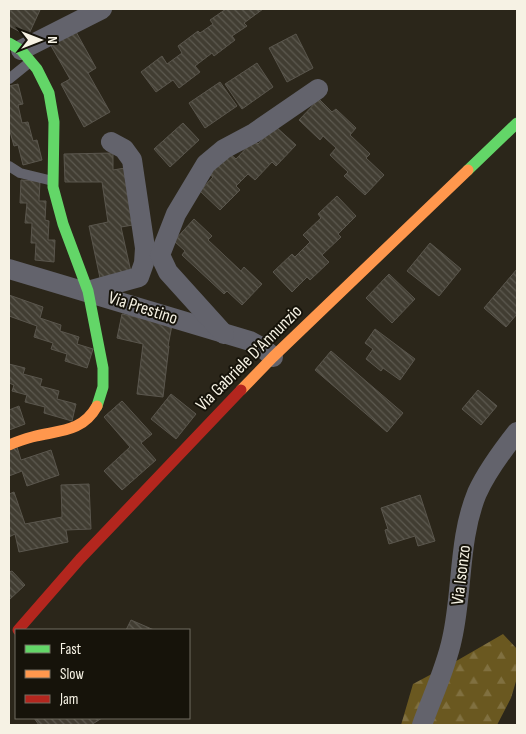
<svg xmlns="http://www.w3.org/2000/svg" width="526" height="734" font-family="'Sofia Sans Condensed',sans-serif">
	<defs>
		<pattern id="forest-firs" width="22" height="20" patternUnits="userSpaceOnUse" patternTransform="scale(1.25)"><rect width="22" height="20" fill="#6a5820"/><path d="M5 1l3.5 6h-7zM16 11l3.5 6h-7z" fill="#807040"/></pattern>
		<pattern id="building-back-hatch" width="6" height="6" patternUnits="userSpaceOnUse" patternTransform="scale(1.25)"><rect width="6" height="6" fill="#413d32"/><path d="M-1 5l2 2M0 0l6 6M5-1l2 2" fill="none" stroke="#5d5a50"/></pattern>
	</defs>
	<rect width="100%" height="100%" fill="#2b261a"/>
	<path fill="url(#forest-firs)" d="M503 634 517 649V678L511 698 497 725H401L413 684 458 660Z"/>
	<g fill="url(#building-back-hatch)" stroke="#5a564d">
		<path d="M9 9 40 10 28 36 9 26Z"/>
		<path d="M226 9H263L244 23 247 26 232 36 235 40 214 56 212 53 195 66 200 72 179 88 173 80 156 92 141 72 162 56 167 64 182 53 178 46 198 31 200 33 213 24 210 20Z"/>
		<path d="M75 30 96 68 88 73 110 112 84 127 61 84 70 79 50 44Z"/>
		<path d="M296 34 313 68 287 82 269 48Z"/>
		<path d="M257 63 273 87 242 109 225 84Z"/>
		<path d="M220 82 237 106 205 128 189 103Z"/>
		<path d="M18 84 23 104 18 105 22 123 28 122 33 141 37 140 42 160 23 165 18 145 14 146 9 128V86Z"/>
		<path d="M319 99 332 112 336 109 356 128 350 135 370 154 366 158 384 175 365 195 344 176 348 172 330 155 336 148 323 136 320 140 299 120Z"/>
		<path d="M183 123 199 140 170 167 154 149Z"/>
		<path d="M275 126 296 145 276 166 272 162 255 180 248 174 236 186 240 190 220 210 200 191 213 177 209 174 229 153 236 159 254 140 258 144Z"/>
		<path d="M113 153V170L125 168 133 225 121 227 131 272 100 278 89 226 108 222 102 182H65L64 154Z"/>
		<path d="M21 180 40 181 39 201H46L45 220 49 221 48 240H55L54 262 35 260 36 243H31L32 223H25L27 203H20Z"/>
		<path d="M337 196 356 216 338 234 341 237 322 255 329 262 310 280 307 277 292 292 273 272 292 254 295 257 310 242 303 235 321 218 318 214Z"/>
		<path d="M194 219 212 236 208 240 241 271 244 267 262 284 242 305 227 291 224 294 182 255 185 251 174 241Z"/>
		<path d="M430 243 461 269 439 296 407 271Z"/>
		<path d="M517 269V314L506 327 484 308Z"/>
		<path d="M389 274 415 299 392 323 366 298Z"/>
		<path d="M9 295 43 307 40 318 61 325 60 331 79 337 77 344 93 349 87 368 65 361 67 354 51 349 53 343 34 337 37 326 9 316Z"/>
		<path d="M122 314 172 325 168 346H169L163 397 137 394 143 344 117 338Z"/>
		<path d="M375 329 415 359 400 380 383 368 381 371 366 359 373 349 365 343Z"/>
		<path d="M331 351 403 413 387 432 315 370Z"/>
		<path d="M9 364 25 368 23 374 42 379 40 386 59 391 57 399 76 404 72 421 44 413 45 407 25 402 27 395 12 391 14 385 9 383Z"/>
		<path d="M478 390 497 406 481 425 462 409Z"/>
		<path d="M171 394 196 414 176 439 151 419Z"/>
		<path d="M122 401 152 434 141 443 156 460 122 490 104 471 130 447 104 417Z"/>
		<path d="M19 406 25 424 9 430V410Z"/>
		<path d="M17 447 21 460 51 450 59 475 27 486 22 471 9 476V450Z"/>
		<path d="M89 484 91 529 66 530 68 542 19 552 15 534 9 537V494L14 492 25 524 62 517 61 485Z"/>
		<path d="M420 495 435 541 418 546 415 536 389 544 385 530 388 529 381 508Z"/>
		<path d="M12 571 25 585 9 600V572Z"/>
		<path d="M131 620 154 630H126Z"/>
		<path d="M34 718H65L66 719 68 718H102L91 725H39Z"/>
	</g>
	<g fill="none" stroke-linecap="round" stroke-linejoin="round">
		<g stroke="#63636c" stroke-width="10">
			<path d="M9 79 30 62"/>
			<path d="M9 166 20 173 53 181"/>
		</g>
		<g stroke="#63636c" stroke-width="20">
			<path d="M21 50 102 9"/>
			<path d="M9 269 250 341 263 348 273 357"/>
			<path d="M88 291 139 277 144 263 145 248 132 160 124 149 111 142"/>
			<path d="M224 334 168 272 160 255 176 214 206 164 224 149 254 133 318 89"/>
			<path d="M422 725C432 697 446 668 452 639 463 591 458 539 477 493 487 471 502 451 517 432"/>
		</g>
		<g stroke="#63d668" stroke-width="11">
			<path d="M9 43 21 50 37 69 49 93 54 122 53 187 63 224 88 291 103 368V387L97 406"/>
			<path d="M468 170 517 123"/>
		</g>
		<g stroke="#ff974d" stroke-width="11">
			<path d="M241 390 273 357 468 170"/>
			<path d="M9 445C16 442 24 439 32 437 58 430 82 433 97 406"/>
		</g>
		<path stroke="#b3261e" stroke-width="11" d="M18 630 80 559 241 390"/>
	</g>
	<g text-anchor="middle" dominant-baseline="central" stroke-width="4" stroke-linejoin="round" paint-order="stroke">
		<g font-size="18" fill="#f6f2e4" stroke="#16130a">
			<text transform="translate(143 308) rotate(18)">Via Prestino</text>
			<text transform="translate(249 358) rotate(-45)">Via Gabriele D'Annunzio</text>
			<text transform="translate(461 575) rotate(-83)">Via Isonzo</text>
		</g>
	</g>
	<rect width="526" height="734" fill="none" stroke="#f6f2e4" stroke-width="20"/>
	<rect x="15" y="629" width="175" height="90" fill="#16130a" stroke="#706c61"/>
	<rect x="25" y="645" width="25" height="8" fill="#63d668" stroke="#706c61"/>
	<text x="60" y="654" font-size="15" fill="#f6f2e4">Fast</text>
	<rect x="25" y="670" width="25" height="8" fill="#ff974d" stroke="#706c61"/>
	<text x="60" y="679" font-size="15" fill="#f6f2e4">Slow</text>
	<rect x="25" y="695" width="25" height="8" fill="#b3261e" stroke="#706c61"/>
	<text x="60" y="704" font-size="15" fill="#f6f2e4">Jam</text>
	<g transform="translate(40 40) rotate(90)" stroke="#16130a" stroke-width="4" paint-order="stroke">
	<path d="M0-4L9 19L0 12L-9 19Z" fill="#f6f2e4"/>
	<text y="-8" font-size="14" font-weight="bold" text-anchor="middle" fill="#f6f2e4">N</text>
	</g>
</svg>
